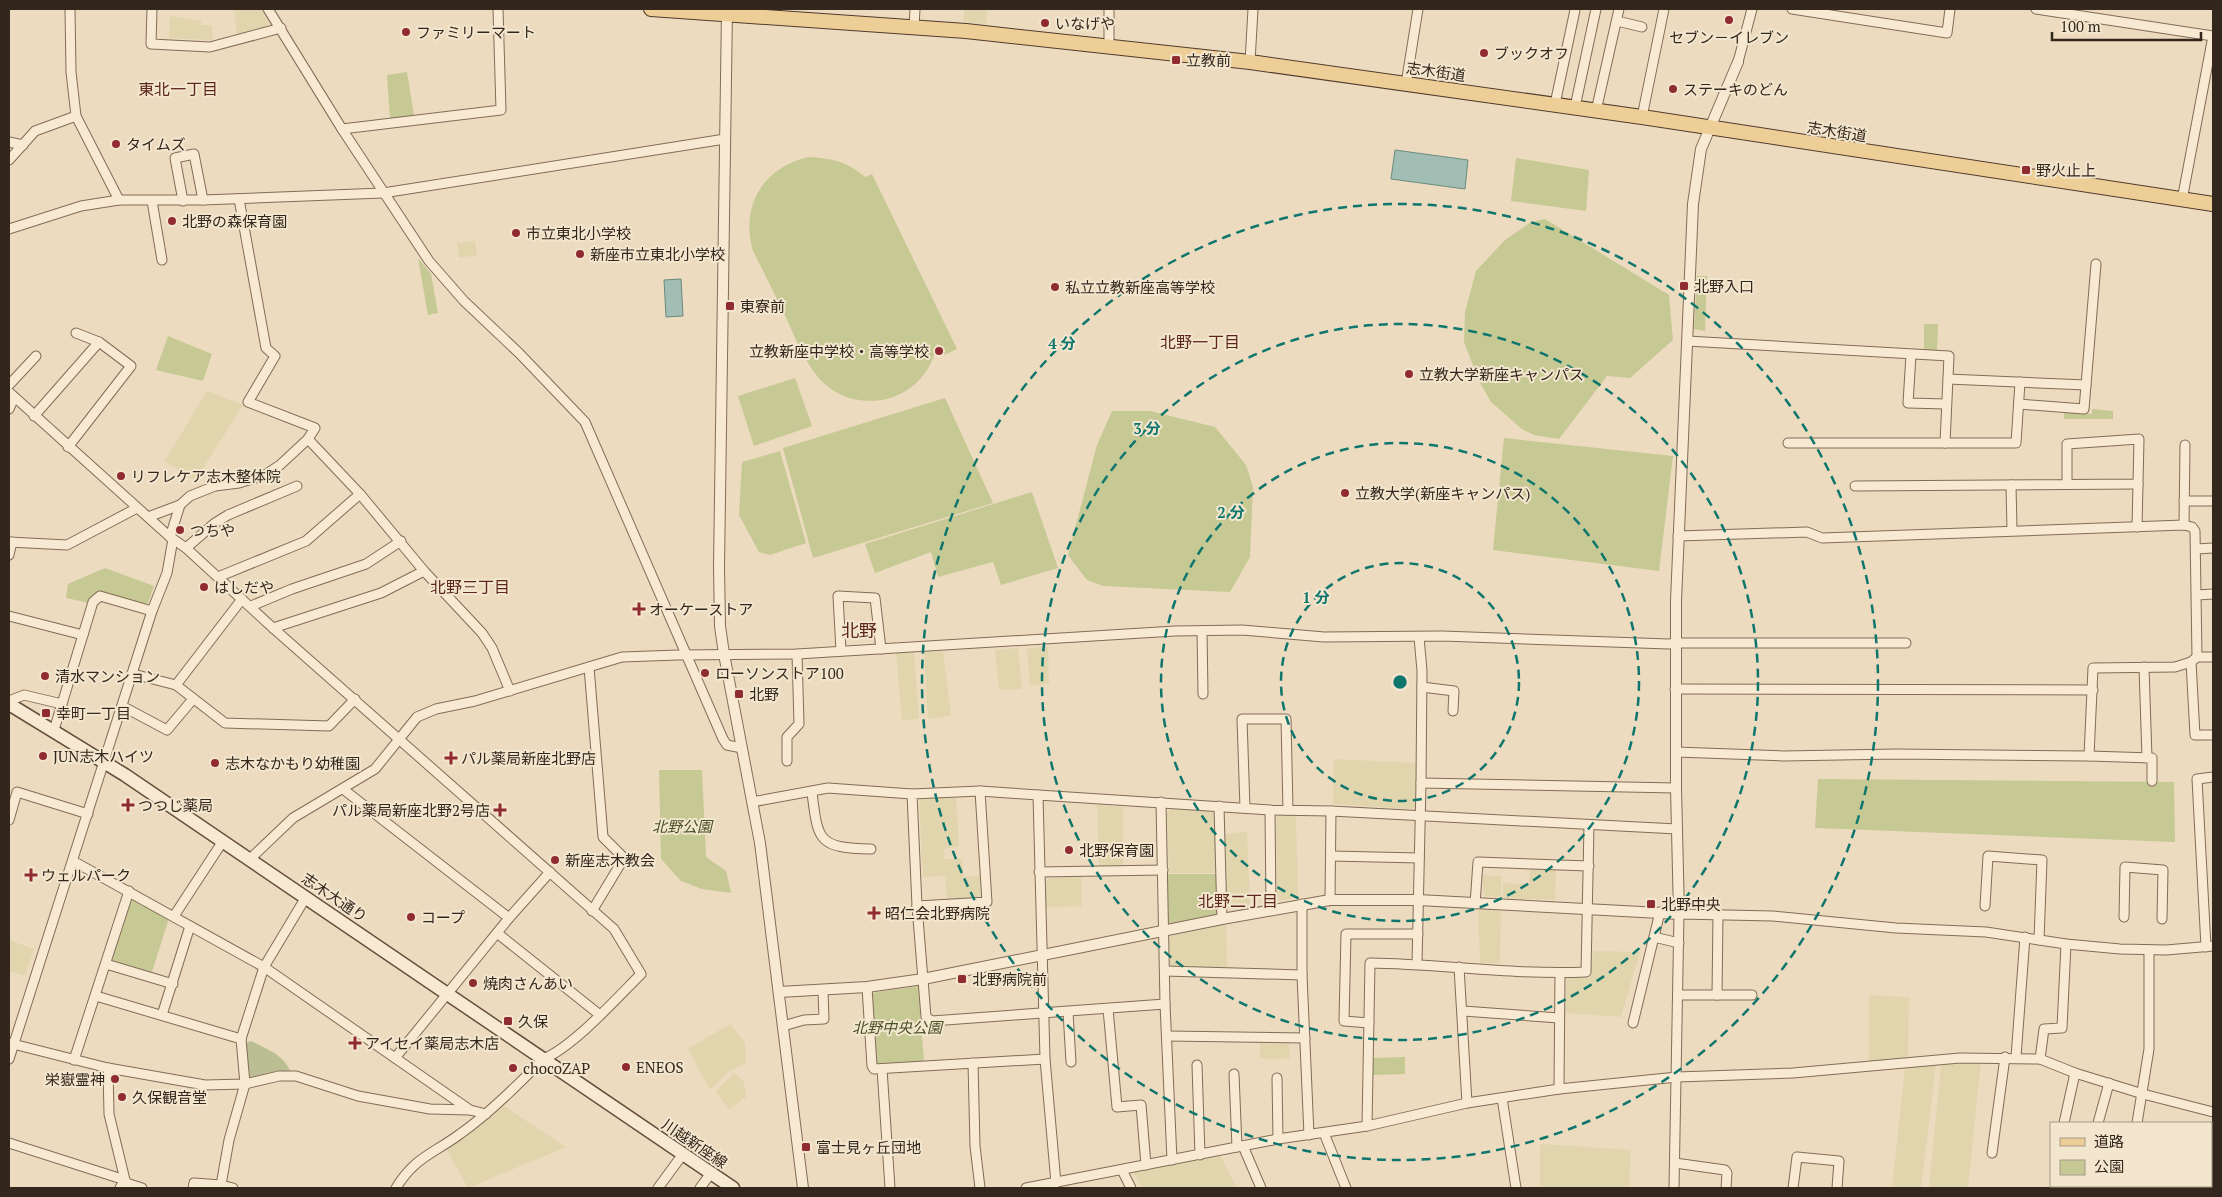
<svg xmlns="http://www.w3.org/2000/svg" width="2222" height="1197" font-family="'PT Serif','Noto Sans JP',serif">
	<rect width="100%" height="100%" fill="#ecdbbf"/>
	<g fill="#e1d5ad">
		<path d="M234 9H261L269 22 265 29 237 35Z"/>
		<path d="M965 9H987L986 24 963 22Z"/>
		<path d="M170 16 201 21V25H212L213 40 169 38Z"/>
		<path d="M475 241 477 255 459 258 457 243Z"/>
		<path d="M207 391 243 405 195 481 165 461Z"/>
		<path d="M1048 646 1049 684 1030 686 1027 649Z"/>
		<path d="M1018 648 1022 689 999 690 995 650Z"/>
		<path d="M924 651H943L951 716 928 719Z"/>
		<path d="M914 652 919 719 902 720 896 653Z"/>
		<path d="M1334 759 1417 763 1416 807 1410 809 1333 804Z"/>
		<path d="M956 797 959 846 944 849 945 859H962L964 877 980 876 981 896 980 898 947 900 945 876 923 877 919 802 923 798Z"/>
		<path d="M1097 805 1123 807V866L1099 867Z"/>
		<path d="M1170 809 1212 811 1215 814 1217 873H1169L1167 813Z"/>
		<path d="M1279 815 1296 816 1298 897 1279 901 1277 898 1276 818Z"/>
		<path d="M1247 832 1250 907 1230 910 1226 906 1225 834Z"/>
		<path d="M1530 869H1556L1555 900 1503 898V883L1529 884Z"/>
		<path d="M1483 875 1501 876V897L1485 896 1483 892Z"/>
		<path d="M1081 877 1082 906 1045 907V881L1049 878Z"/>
		<path d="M1478 909 1501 911 1500 963H1480Z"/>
		<path d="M1226 924 1227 967H1172L1170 964 1169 938 1173 935Z"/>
		<path d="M9 940 34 949 25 976 9 971Z"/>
		<path d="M1593 951 1640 952 1621 1017 1565 1013 1567 979 1569 976 1590 978Z"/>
		<path d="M1869 995 1909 997 1908 1058 1869 1061Z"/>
		<path d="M730 1024 745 1043 746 1063 728 1072 710 1090 688 1049Z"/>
		<path d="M1260 1043 1289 1044 1290 1058 1260 1059Z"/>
		<path d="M1981 1062 1968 1188H1929L1941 1064Z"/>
		<path d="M1936 1065 1921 1188H1892L1905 1067Z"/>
		<path d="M734 1073 744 1082 746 1097 729 1109 716 1091Z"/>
		<path d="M504 1106 566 1147 468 1188 446 1148 462 1139Z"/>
		<path d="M1540 1144 1631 1150 1629 1188H1549L1540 1186Z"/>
		<path d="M1220 1155 1237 1188H1142L1133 1172Z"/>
	</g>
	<g fill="#c6c994">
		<path d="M407 72 414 116 390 119 387 75Z"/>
		<path d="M809 157C830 158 849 162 865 177L872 174 957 349 944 355 937 343C934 365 919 386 898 395 883 402 869 402 853 399 815 390 802 352 787 320 776 297 765 274 753 251 740 206 763 167 809 157Z"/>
		<path d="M1516 158 1589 170 1586 211 1511 201Z"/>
		<path d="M1545 219 1669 295 1673 340 1630 378 1607 376 1559 439 1534 435 1522 429 1491 402 1479 381 1464 342 1465 312 1476 271 1505 240 1531 222Z"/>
		<path d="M418 258 431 274 438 313 428 315Z"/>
		<path d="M1697 276H1707L1705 331 1694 329Z"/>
		<path d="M1924 324H1938L1937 350 1924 349Z"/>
		<path d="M168 336 212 354 203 381 156 370Z"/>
		<path d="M795 378 812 426 754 446 738 396Z"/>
		<path d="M945 398 993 503 813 558 783 448Z"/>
		<path d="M2092 409 2113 411V419H2064V412L2092 414Z"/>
		<path d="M1112 411H1150L1215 427 1246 465 1253 487 1250 557 1230 592 1103 586 1087 580 1068 555 1097 445Z"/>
		<path d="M1504 438 1673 456 1659 571 1493 550Z"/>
		<path d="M780 451 806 543 770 555 759 552 739 515 742 462Z"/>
		<path d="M1032 492 1058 568 1001 585 993 562 938 577 931 552 875 573 865 544Z"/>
		<path d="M105 568 154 586 148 603 144 605 102 593 91 597 89 603 66 598 68 584Z"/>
		<path d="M659 770H702L706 857 726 871 731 893 702 889 681 881 661 859Z"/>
		<path d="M1818 779 2174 782 2175 842 1815 828Z"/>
		<path d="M1167 874H1217L1218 916 1167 926Z"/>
		<path d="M133 898 169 918 151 975 110 963 129 901Z"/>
		<path d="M918 986 924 1061 876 1065 872 993Z"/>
		<path d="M1405 1057V1074L1373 1075V1058Z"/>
	</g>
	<path fill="#bbbe93" d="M251 1041C267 1049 285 1055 291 1073L252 1080 249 1078 246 1043Z"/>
	<g fill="#a2beb4" stroke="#6a8b80">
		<path d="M1395 150 1468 160 1465 189 1391 179Z"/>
		<path d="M681 279 683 316 666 317 664 280Z"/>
	</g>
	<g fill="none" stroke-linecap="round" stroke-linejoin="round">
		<g stroke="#836c58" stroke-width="11">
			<g id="minor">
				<path d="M70 9 71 72 76 116 119 200"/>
				<path d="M152 9 151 44 210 47 281 28"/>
				<path d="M268 9 342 129 429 261 464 301 519 353 585 422 723 739 727 745 742 748"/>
				<path d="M1792 9 1947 33 1950 9"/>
				<path d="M2036 9 2213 36"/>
				<path d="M1617 21 1642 27"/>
				<path d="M914 27 915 9"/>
				<path d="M1109 46V9"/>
				<path d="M1250 62 1253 9"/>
				<path d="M1738 62 1752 9"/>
				<path d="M1406 84 1418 9"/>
				<path d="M1555 104 1575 10"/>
				<path d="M1575 107 1596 9"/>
				<path d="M1596 111 1619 9"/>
				<path d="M1642 117 1664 9"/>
				<path d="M342 129 501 110 498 9"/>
				<path d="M9 142 23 145"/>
				<path d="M9 160 35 131 76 116"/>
				<path d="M239 199 266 348 275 356 248 402 315 428 308 439"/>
				<path d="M2182 200 2213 36"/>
				<path d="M152 201 162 260"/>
				<path d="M183 201 175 158 194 154 203 200"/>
				<path d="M9 229 81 206 119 200H203L383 193 725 139"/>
				<path d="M76 333 99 342"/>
				<path d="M1687 341 1949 356 1945 443"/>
				<path d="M1911 355 1908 403 1946 404"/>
				<path d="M1948 379 2086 385 2096 264"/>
				<path d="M9 385 36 356"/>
				<path d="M9 392 170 537 186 548 273 628 614 929 641 974C617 998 573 1047 543 1059 518 1085 490 1113 460 1134 433 1154 415 1157 396 1188"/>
				<path d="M2019 404 2084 409 2086 385"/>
				<path d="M9 409 14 398"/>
				<path d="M34 416 99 342 131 366 68 447"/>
				<path d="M1788 443H2016L2020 382"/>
				<path d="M2011 485 2012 530"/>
				<path d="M1855 486 2138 484 2139 439 2067 444V484"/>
				<path d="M2184 501H2213"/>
				<path d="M148 517 180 505 190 496 215 486 239 483 265 475 280 465 308 439 360 494 424 571 482 633 492 648 510 691"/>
				<path d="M2184 525 2185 445"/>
				<path d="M2137 527 2138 484"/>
				<path d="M1678 536 1807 532 1822 538 2184 525 2192 527 2195 531 2197 657 2191 662 2195 735H2213"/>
				<path d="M170 537 180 505"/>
				<path d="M9 542 67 545 137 508"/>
				<path d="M186 548 215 523 228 515 297 486"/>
				<path d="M2196 549 2213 548"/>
				<path d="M9 555 12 542"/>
				<path d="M218 577 306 541 360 494"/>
				<path d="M2197 595 2213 594"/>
				<path d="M251 606 292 589 366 564 401 541"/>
				<path d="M9 616 83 635"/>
				<path d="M273 628 381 593 424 571"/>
				<path d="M1202 631 1203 694"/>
				<path d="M841 651 838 596 875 598 881 649"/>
				<path d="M2197 657H2213"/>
				<path d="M589 667 603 837 624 858 592 911"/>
				<path d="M2144 667 2147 758"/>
				<path d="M133 674 176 685 225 723 329 726 355 699"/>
				<path d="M176 685 242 599"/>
				<path d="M1422 687 1454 691 1453 711"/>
				<path d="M1675 689 2093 690"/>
				<path d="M9 701 24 695 62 704 93 602 100 596 152 611"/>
				<path d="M122 706 167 730 193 699"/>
				<path d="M54 730 62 704"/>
				<path d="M1676 752 1784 756 1896 754 2089 756 2093 668 2175 667 2191 662"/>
				<path d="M2089 756 2152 758V781"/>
				<path d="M787 761V737L799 724 797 654"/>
				<path d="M1421 783 1676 788"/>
				<path d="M343 789 509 918"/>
				<path d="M812 793C818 841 818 848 871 849"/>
				<path d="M1038 795 980 791 987 902 917 906 926 1017 932 1021 1165 1004"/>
				<path d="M752 802 828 788 912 794"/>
				<path d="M1161 802 1165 1004 1172 1160"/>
				<path d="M1219 806 1222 919"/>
				<path d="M1245 808 1242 719H1286L1288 810"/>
				<path d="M1270 810 1271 909"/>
				<path d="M9 820 17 792 88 814"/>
				<path d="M1331 856 1419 858"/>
				<path d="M250 859 293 818 375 769 417 717 436 709 475 701 622 657 678 655 797 654 1175 631 1242 630 1324 637 1442 636 1669 644 1676 643H1906"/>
				<path d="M73 861 264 967 470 1110"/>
				<path d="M1039 872 1163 870"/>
				<path d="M1330 900 1331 811"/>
				<path d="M1302 904V975L1309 1135"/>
				<path d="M1475 904 1478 862 1589 866"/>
				<path d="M917 906 912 794 980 791"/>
				<path d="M1985 906 1988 856 2042 860 2039 940"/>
				<path d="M174 916 223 841"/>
				<path d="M2124 917 2125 867 2163 870 2162 919"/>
				<path d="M497 933 600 1015"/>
				<path d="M1654 937 1679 943"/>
				<path d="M2206 947 2197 779 2213 777"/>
				<path d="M1417 963 1421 783 1422 671 1419 637"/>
				<path d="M106 964 173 984"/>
				<path d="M1459 967 1467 1103"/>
				<path d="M1165 971 1302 975"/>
				<path d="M867 987 872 1066 874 1069 1045 1059"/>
				<path d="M1678 995H1717L1718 915"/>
				<path d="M1717 995H1752"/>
				<path d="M96 996 241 1039"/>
				<path d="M1108 1009 1117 1107 1141 1105 1146 1165"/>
				<path d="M1463 1011 1559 1018"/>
				<path d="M1068 1012 1071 1062"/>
				<path d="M162 1015 190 926"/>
				<path d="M1369 1023 1344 1021 1346 934H1418"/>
				<path d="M1633 1023 1660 912"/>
				<path d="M783 1026 804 1020 824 1019 823 991"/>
				<path d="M1167 1036 1305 1038"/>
				<path d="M9 1043 108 1068 205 1085 245 1084 279 1076H296L358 1096 430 1109 470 1110 486 1114"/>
				<path d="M2016 1057 2025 937"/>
				<path d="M395 1058 509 918 550 872"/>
				<path d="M9 1059 152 611 167 573 173 539"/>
				<path d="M2040 1059 2044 1029 2062 1028 2066 944"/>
				<path d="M74 1060 129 891"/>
				<path d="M973 1063 975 1146 980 1188"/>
				<path d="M1197 1065 1200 1155"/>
				<path d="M108 1068 109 1114 125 1180 120 1188"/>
				<path d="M882 1069 890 1188"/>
				<path d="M1234 1074 1237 1147"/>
				<path d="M1277 1078 1278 1139"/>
				<path d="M1559 1089 1560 973"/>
				<path d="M1502 1098 1516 1188"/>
				<path d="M2064 1123 2075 1073"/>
				<path d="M2098 1123 2109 1083"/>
				<path d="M2137 1123 2149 1049V950"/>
				<path d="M1367 1126 1370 963C1442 964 1514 975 1586 972L1589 825"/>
				<path d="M1324 1133 1346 1188"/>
				<path d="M9 1143 125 1180"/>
				<path d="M1243 1146 1261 1188"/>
				<path d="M1992 1153 2005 1057"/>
				<path d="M1675 1163 1725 1170 1727 1173 1726 1188"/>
				<path d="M1122 1170 1131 1188"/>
				<path d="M123 1182 142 1188"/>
				<path d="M1056 1183 1045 1059 1038 795 1270 810 1331 811 1677 829"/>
				<path d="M221 1185 229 1140 245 1084 241 1039 264 967 306 897"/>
				<path d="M193 1188 194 1183 221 1185 233 1188"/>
				<path d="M658 1188 683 1154"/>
				<path d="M700 1188 711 1173"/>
				<path d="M1026 1188 1278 1139 1367 1126 1467 1103 1559 1089 1677 1077 1793 1073 1960 1058 2040 1059 2075 1073 2143 1094 2213 1112"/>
				<path d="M1674 1188 1679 914 1773 916 1896 928 1986 932 2066 944 2120 949 2166 950 2213 946"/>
				<path d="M1793 1188 1797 1157 1839 1161 1837 1188"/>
				<path d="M2124 1188 2125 1186"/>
			</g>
		</g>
		<g stroke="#836c58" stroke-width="12">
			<g id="tertiary">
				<path d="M727 9 719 567 720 626 724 654 760 843 803 1188"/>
				<path d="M779 992 867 987 923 979 1222 919 1330 900H1418L1679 914 1676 788V601L1693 204 1701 149 1738 62"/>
			</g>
		</g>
		<g stroke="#654e3c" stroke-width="15">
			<path id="secondary" d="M9 704 125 775 733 1188"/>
		</g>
		<g stroke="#513b2d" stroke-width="16">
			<path id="primary" d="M651 9 966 31 1250 62 1642 117 2213 204"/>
		</g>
		<use href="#minor" stroke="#f7e9d2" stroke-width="9"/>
		<use href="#tertiary" stroke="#f7e9d2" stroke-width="10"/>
		<use href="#secondary" stroke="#f7e9d2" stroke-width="12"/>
		<use href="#primary" stroke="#eece97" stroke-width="14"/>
	</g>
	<g fill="none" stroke="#0f766e" stroke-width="2.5" stroke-dasharray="9 6">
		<circle cx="1400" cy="682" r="119"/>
		<circle cx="1400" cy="682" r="239"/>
		<circle cx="1400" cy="682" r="358"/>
		<circle cx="1400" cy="682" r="478"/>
	</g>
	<g fill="#902b32" stroke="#f3e6ce" stroke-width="2">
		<circle cx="1729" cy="20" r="5"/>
		<circle cx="1045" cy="23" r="5"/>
		<circle cx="406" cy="32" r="5"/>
		<circle cx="1484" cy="53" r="5"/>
		<rect x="1171" y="55" width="10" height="10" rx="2.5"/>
		<circle cx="1673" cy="89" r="5"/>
		<circle cx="116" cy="144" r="5"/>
		<rect x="2021" y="165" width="10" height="10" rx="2.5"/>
		<circle cx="172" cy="221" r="5"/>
		<circle cx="516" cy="233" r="5"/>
		<circle cx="580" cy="254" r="5"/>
		<rect x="1679" y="281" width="10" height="10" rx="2.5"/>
		<circle cx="1055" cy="287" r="5"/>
		<rect x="725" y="301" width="10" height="10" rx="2.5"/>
		<circle cx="939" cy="351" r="5"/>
		<circle cx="1409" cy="374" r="5"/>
		<circle cx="121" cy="476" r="5"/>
		<circle cx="1345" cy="493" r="5"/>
		<circle cx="180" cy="530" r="5"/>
		<circle cx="204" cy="587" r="5"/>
		<path d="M636.5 601.5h5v5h5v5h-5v5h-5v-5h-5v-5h5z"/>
		<circle cx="705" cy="673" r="5"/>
		<circle cx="45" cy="676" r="5"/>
		<rect x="734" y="689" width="10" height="10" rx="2.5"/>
		<rect x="41" y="708" width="10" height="10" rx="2.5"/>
		<circle cx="43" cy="756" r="5"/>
		<path d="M448.5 750.5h5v5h5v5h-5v5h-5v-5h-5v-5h5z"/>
		<circle cx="215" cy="763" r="5"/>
		<path d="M125.5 797.5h5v5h5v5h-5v5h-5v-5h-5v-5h5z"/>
		<path d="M497.5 802.5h5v5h5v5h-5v5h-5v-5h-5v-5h5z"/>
		<circle cx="1069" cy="850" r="5"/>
		<circle cx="555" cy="860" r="5"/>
		<path d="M28.5 867.5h5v5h5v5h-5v5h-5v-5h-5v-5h5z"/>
		<rect x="1646" y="899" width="10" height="10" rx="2.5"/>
		<path d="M871.5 905.5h5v5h5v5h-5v5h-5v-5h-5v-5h5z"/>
		<circle cx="411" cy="917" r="5"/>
		<rect x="957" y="974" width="10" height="10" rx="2.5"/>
		<circle cx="473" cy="983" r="5"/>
		<rect x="503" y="1016" width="10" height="10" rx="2.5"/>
		<path d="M352.5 1035.5h5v5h5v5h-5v5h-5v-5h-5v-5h5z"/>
		<circle cx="626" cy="1067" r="5"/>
		<circle cx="513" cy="1068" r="5"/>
		<circle cx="115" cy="1079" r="5"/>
		<circle cx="122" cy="1097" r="5"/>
		<rect x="801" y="1142" width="10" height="10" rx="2.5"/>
	</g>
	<g text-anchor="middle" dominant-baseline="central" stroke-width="4" stroke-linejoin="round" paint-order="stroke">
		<g font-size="15" fill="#33261c" stroke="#f3e6ce" text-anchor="start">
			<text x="1055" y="23">いなげや</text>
			<text x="416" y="32">ファミリーマート</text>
			<text x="1729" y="37" text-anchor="middle">セブン－イレブン</text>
			<text x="1494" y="53">ブックオフ</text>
			<text x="1186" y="60">立教前</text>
			<text x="1683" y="89">ステーキのどん</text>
			<text x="126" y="144">タイムズ</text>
			<text x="2036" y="170">野火止上</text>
			<text x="182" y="221">北野の森保育園</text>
			<text x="526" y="233">市立東北小学校</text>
			<text x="590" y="254">新座市立東北小学校</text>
			<text x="1694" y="286">北野入口</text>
			<text x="1065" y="287">私立立教新座高等学校</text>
			<text x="740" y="306">東寮前</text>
			<text x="929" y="351" text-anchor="end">立教新座中学校・高等学校</text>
			<text x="1419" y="374">立教大学新座キャンパス</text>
			<text x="131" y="476">リフレケア志木整体院</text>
			<text x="1355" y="493">立教大学(新座キャンパス)</text>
			<text x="190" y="530">つちや</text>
			<text x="214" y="587">はしだや</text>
			<text x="649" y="609">オーケーストア</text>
			<text x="715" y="673">ローソンストア100</text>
			<text x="55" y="676">清水マンション</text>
			<text x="749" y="694">北野</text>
			<text x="56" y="713">幸町一丁目</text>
			<text x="53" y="756">JUN志木ハイツ</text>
			<text x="461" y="758">パル薬局新座北野店</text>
			<text x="225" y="763">志木なかもり幼稚園</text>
			<text x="138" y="805">つつじ薬局</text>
			<text x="490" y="810" text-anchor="end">パル薬局新座北野2号店</text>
			<text x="1079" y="850">北野保育園</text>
			<text x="565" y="860">新座志木教会</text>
			<text x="41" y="875">ウェルパーク</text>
			<text x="1661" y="904">北野中央</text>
			<text x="885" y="913">昭仁会北野病院</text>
			<text x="421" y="917">コープ</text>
			<text x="972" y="979">北野病院前</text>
			<text x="483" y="983">焼肉さんあい</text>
			<text x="518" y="1021">久保</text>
			<text x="365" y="1043">アイセイ薬局志木店</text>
			<text x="636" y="1067">ENEOS</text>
			<text x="523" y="1068">chocoZAP</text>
			<text x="105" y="1079" text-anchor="end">栄嶽霊神</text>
			<text x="132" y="1097">久保観音堂</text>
			<text x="816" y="1147">富士見ヶ丘団地</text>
		</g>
		<g font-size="15" fill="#33261c" stroke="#f3e6ce">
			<text transform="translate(1436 71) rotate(8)">志木街道</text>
			<text transform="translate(1837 131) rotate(9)">志木街道</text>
			<text transform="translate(335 897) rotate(34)">志木大通り</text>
			<text transform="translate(695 1143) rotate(34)">川越新座線</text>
		</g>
		<g font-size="15" font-style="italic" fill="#474f24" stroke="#f3e6ce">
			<text x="682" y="826">北野公園</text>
			<text x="897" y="1027">北野中央公園</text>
		</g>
		<g font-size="16" fill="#5e271d" stroke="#f3e6ce">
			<text x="178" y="89">東北一丁目</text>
			<text x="1200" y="342">北野一丁目</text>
			<text x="470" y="587">北野三丁目</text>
			<text x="1238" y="901">北野二丁目</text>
		</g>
		<g font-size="18" fill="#5e271d" stroke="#f3e6ce">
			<text x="859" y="630">北野</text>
		</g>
	</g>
	<circle cx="1400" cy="682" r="8" fill="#0f766e" stroke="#f3e6ce" stroke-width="2.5"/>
	<g font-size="15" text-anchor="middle" font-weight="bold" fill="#0f766e" stroke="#f3e6ce" stroke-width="4" stroke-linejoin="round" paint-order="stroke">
		<text x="1062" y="349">4 分</text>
		<text x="1147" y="434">3 分</text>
		<text x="1231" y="518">2 分</text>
		<text x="1316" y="603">1 分</text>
	</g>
	<rect width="2222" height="1197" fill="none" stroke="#33261c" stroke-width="20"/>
	<rect x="2050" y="1122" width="162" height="65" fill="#f3e6ce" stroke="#a69987"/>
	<rect x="2060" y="1138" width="25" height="8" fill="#eece97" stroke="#a69987"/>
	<text x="2094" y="1147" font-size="15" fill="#33261c">道路</text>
	<rect x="2060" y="1160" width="25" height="15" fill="#c6c994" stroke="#a69987"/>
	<text x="2094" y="1172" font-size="15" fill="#33261c">公園</text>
	<path d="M2052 32v8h149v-8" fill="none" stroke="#33261c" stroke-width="2.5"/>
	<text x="2060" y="32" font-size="15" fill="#33261c" stroke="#f3e6ce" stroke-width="4" paint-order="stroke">100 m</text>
</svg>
